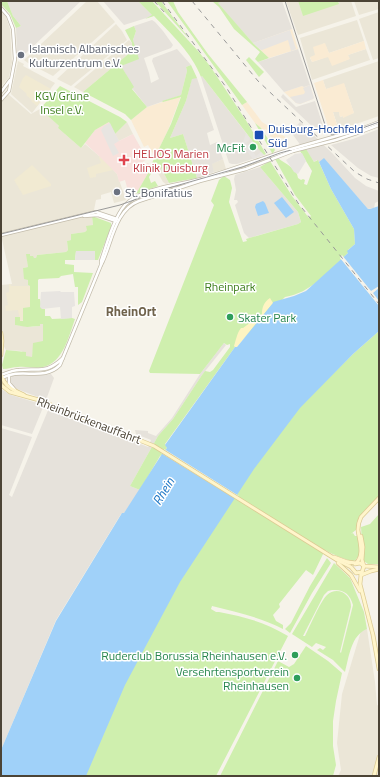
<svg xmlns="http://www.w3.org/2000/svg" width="380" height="777" font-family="'Titillium Web',sans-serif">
	<rect width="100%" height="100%" fill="#f6f3ea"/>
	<g fill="#ebe6d7">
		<path d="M87 1H97L115 22 53 76 28 63 24 60Z"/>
		<path d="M286 1H298L303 15 339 3 338 1H351L356 16 298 35Z"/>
		<path d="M354 1H379V9L359 15Z"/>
		<path d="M1 10 6 17 10 29 12 62 9 77 2 86 1 85Z"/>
		<path d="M379 12V58L373 60 359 19Z"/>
		<path d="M357 20 364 41 329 53 324 43 316 56 310 58 312 62 329 56 332 65 349 59 348 55 366 49 370 60 312 80 300 38Z"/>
		<path d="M116 24 122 31 127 40 71 86 57 79Z"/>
		<path d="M129 40 132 43V51L83 92 74 87Z"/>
		<path d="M18 61 24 64 23 66 55 83 32 113 11 94Z"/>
		<path d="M379 61V116L336 131 334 126 337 124 333 112H339L340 117 354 113 344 84 326 89 323 80Z"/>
		<path d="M8 94 31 114 40 109 58 125 60 127 58 128 81 148 85 144 99 156 102 153 105 161 117 174 126 200 114 203 111 192 101 195V199L96 200 94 210 92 216 93 225 85 232 71 234 72 240 67 241 68 250 66 252 37 255 36 258H33V256H27L28 267 23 268 28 280V285L30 286V320L15 317V325L32 327 39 326V324H43L48 338 33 349 32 357H26L22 351 6 350 1 341V285L12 284 1 235V100Z"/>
		<path d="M127 122 133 134 119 141 115 134Z"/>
		<path d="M223 159 226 169 214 172 211 164Z"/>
		<path d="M159 164 169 183 166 184 163 182 154 166Z"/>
		<path d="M367 629 375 682 377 705 379 706V776H338L341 770 337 743 342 694 361 631Z"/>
	</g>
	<g fill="#faebd3">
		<path d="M292 29 298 49 269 58 253 43Z"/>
		<path d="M364 41 366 49 348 55 350 59 332 66 328 57 312 62 310 57 315 55 313 47 325 43 329 53Z"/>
		<path d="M323 80 326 89 344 83 354 113 343 118V116L340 117 339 112H333L337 125 334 126 336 131 333 132 329 129 314 83Z"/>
		<path d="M310 85 314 98 313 99 300 104 296 103 284 92 302 86 304 87Z"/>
		<path d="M181 96 168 130 155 157 148 145 144 147 131 120 147 107Z"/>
		<path d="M247 102 262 122 287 138V139L281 138 274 142 266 129 263 130 255 123 242 105Z"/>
	</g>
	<g fill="#e6e2db">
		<path d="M7 1H81L25 54 21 51 17 52 16 28 21 26 13 16Z"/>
		<path d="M103 1H138L153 16 124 25Z"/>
		<path d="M223 1H282L292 29 253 43 217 3Z"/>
		<path d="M152 20 155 22 163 31 173 45 171 48 144 58 149 73 151 83 159 79 152 61 153 58 177 49 191 65 186 67 187 71 181 95 147 107 132 88 133 87 121 66 125 64 135 49 133 40 136 31 134 26Z"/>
		<path d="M298 49 310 85 304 87 302 86 284 92 258 62Z"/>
		<path d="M202 76 246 133 264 155 237 164H232L229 163 201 77Z"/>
		<path d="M192 78H197L214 130 207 133 210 145 217 142 223 159 212 164 214 172 197 178 183 134 170 138 186 101Z"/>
		<path d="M283 94 296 107 315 101 323 126 315 129 281 97Z"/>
		<path d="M300 122 333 154 355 178 366 186 379 191V201L375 203 374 208 368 209 324 159 319 162 317 160 314 162 306 150H304L291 132Z"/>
		<path d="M379 129V178L371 176 358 168 331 145 353 139Z"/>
		<path d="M260 167 298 212 301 222 298 224 249 238 244 233 235 205 238 202 237 200H234L236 190 234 179 235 175Z"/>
		<path d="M224 343 226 345 202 375 173 419 158 436 130 486 140 490 124 513 121 514 56 620 1 750V428L32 437 9 495 12 497 49 408 148 447 151 440 136 434 135 430 148 431V433L156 436 172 418 200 374Z"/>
		<path d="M51 374 54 378 46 400 17 389 14 387 10 380 12 376 15 375H43Z"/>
		<path d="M1 389 11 395 44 405 32 434 1 425Z"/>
	</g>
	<g fill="#f1ead2">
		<path d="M26 75 51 89 37 106 31 101 32 100 26 95 27 94 19 87 23 78Z"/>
		<path d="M100 156 113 170 96 174V177L90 178 87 168 101 163 99 157Z"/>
		<path d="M32 165 51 184V186L23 195 14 180Z"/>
		<path d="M9 284H10L11 286H30V320L20 321 18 310 6 311 5 306 8 305 6 293 9 292Z"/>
	</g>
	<path fill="#f8e1dc" d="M109 122 119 141 133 134 147 159 141 163 142 167 148 163 151 168 136 194 127 197 125 192 128 191 125 180 119 182 117 174 99 156 85 143 95 130Z"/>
	<g fill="#cfefae" fill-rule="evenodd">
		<path d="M1 1H7L13 16 21 26 16 28 10 14 1 4Z"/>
		<path d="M138 1H152L199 52 210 66 247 122 266 154 264 155 261 152 202 76 201 77C192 53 171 34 154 16L145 19 152 15Z"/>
		<path d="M155 1H161L190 40Z"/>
		<path d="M167 1H173L178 12 208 54 247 102 242 105Z"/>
		<path d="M212 1H223L218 3 253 43 269 58 258 62 255 59 260 52 234 29 219 7Z"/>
		<path d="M298 1H338L339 4 303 16Z"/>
		<path d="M134 26 136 31 133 40 139 59 121 66 134 87 132 89 147 107 131 120 125 114 83 92 132 51V43L125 30Z"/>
		<path d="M249 57 264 72 259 77 246 60Z"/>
		<path d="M191 65 197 78 192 79 186 101 170 138 183 134 197 178 169 183 159 164 154 166 152 163 171 124 181 97 163 102 162 101 181 95 187 71 186 67Z"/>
		<path d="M60 86 120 117 127 122 115 134 109 122 95 130 81 148 58 128 59 126 58 125 40 109Z"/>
		<path d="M255 123 261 128 275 150 273 153H272Z"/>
		<path d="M306 149 314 162 318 160 331 189 354 229 355 244 348 250V253C329 271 311 293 285 297L235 347 165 444 167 448 163 454 160 456 140 490 130 486 158 436 173 419 202 375 205 371 210 372 213 370 230 347V344L227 345 224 343 200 374 150 373 149 371 214 205 211 201 219 180 224 176 230 180 232 188 229 202 243 242 247 241 246 239 298 224 301 222 298 212 260 167 270 161 292 196 309 218 311 216 295 195 275 159 278 158C285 164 297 168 298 178L301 180 303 179 305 180 304 184 307 185 312 171 300 151Z"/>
		<path d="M148 163 153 170 149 177 151 183 155 181 158 186 136 194 151 168Z"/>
		<path d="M92 216 111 223V227L98 260H95V251H76L75 260H65V264L74 265V272L93 273 82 302 78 305V287H75L73 274 61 276 59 278 39 279 38 280V299H40L42 309H45V316H50L52 319 72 318 75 319C69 336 63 363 43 367 35 369 27 366 18 367 13 367 8 369 3 369L2 365 6 350 26 352V356L32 357 33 343 43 341V324H40V326L27 327 15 325V317H20V321H23V308L30 307V286L28 285V280L24 279 23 268 28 267 26 254H30V256H33L34 258H36L37 255 66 252 68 250 67 241 71 240V234L85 232 87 230 86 226 93 225Z"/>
		<path d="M379 331V496C369 506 358 515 357 529L351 534 353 533 355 536H358L360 555C357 557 356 561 353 561 348 561 330 553 325 550L313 575 306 570 279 604 280 607 273 615 276 621 283 625V629C260 617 236 612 212 606L211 609 216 612H219C245 617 265 622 288 636L216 776H84L127 676 181 577 250 471 296 410 353 354Z"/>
		<path d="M379 514V564H368L364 561 363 557 361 527 370 524Z"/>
		<path d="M327 558 331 563 312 593 290 633 285 629 291 623 310 586Z"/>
		<path d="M334 563 350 578 364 612 367 629C351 635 349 657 345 672L333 660 317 650 320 648 323 650 326 647 316 643 312 647 292 634ZM332 590C344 589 350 594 353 605L341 653 340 652 351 607C351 600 348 595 342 592 337 590 331 591 327 595 320 602 310 626 305 636H303L324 595 328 591Z"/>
		<path d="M306 646 328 661 342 673 336 701 333 721V746L336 765 333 776H220L278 661 289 667 294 664Z"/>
	</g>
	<path fill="#fef4c2" d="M270 298 273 303 236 348 234 346C236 340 237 333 241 328H243L262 314C262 307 264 302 270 298Z"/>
	<g fill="#e8e5e1">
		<path d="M290 30 296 49 291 51 288 40 262 50H261L253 43Z"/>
		<path d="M310 85 314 98 313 99 300 104 296 103 290 97 304 94 305 92 303 88Z"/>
		<path d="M110 123 119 141 114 144 119 153 113 156 101 130 104 126Z"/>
		<path d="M246 133 250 139 246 143 256 156 261 152 264 155 253 159 242 145Z"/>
		<path d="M302 153 306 161 298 174 294 172 286 160 295 154Z"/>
		<path d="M76 251H95V260H75Z"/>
		<path d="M60 291 61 292H74L75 306 72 307V318L61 319 60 307 42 309 40 307 41 292Z"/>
	</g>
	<g fill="#a0d1f9">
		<path d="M324 158 368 209H370L379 206V331L353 354 300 408 254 469 180 582 125 685 86 776H1V750L56 621 122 513H124L162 454H163L167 448 165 445 235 347H237L273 303V302L294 296 306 291 348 253 347 251 355 244 354 229 331 189 319 162Z"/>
		<path d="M282 197 294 212 286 218 274 203Z"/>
		<path d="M263 201 265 203 269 213 258 216 255 207 256 204Z"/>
	</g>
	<g fill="#f6f3ea">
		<path d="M342 255 371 291 379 286V288L373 293 379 301V306L340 258Z"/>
		<path d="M164 449 239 496 236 499 161 453Z"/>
	</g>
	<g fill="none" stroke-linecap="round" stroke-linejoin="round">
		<g stroke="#c3bcab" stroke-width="4">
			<g id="tertiary">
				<path d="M1 8 8 16 13 29 15 59 9 91 1 100"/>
				<path d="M1 92 10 80"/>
				<path d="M361 129 379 122"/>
				<path d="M363 131 379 125"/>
				<path d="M84 216 98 215 116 221"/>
				<path d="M1 235 96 212 117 219"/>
				<path d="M101 265V261C106 246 114 217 125 205 141 188 179 185 201 179 231 170 261 159 291 149"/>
				<path d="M1 375C7 373 13 370 19 370 40 368 46 374 63 358"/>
				<path d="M9 376V383L15 390"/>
				<path d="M2 378C22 367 43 382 60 365L101 265 103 261C112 241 116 209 139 201L200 181 246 169 293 151"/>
			</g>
		</g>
		<g stroke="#dccb94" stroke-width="4.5">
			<g id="secondary">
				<path d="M1 333 2 341 1 355"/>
				<path d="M1 375C5 387 13 390 24 395"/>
				<path d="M1 385 10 392 39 400 154 446 337 560 351 567 356 573 362 572"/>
				<path d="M361 536 363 547 362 560 364 566"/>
				<path d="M334 557 350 563"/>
				<path d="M348 562 356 563C365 555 359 540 358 530 358 526 359 521 361 517L379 498"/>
				<path d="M338 563 351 575 360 591"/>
				<path d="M355 564 360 563 364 566 379 567"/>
				<path d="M364 566 361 575 360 584 373 635 379 669"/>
				<path d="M361 575 371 571 379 569"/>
				<path d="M374 776 379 757"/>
			</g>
		</g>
		<use href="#tertiary" stroke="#fff" stroke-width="2.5"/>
		<use href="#secondary" stroke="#fff5cb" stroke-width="3"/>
		<g stroke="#999" stroke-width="1">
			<path d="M285 1 327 131 332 135 340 133"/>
			<path d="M1 234 120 205 165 189 242 167 280 153 335 138 379 122"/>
		</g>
		<g stroke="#999" stroke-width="1" stroke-dasharray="5 5" stroke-linecap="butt">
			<path d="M154 1 166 14"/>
			<path d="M162 1 226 87 298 203 379 304"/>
			<path d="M192 1 258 81 355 172 367 179 379 183"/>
		</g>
		<g stroke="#c3bcab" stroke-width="4" stroke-linecap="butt">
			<g id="tertiary-bridge">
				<path d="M291 149 361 129"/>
				<path d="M293 151 336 140 363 131"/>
			</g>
		</g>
		<use href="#tertiary-bridge" stroke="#fff" stroke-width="2.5"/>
	</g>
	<g fill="#6b7280" stroke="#fff" stroke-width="1.5">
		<circle cx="21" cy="55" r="4"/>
		<circle cx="117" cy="192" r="4"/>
	</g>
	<rect fill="#1a4fb4" stroke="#fff" stroke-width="1.5" x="254" y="130" width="10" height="10" rx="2"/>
	<g fill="#2e9e5b" stroke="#fff" stroke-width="1.5">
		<circle cx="253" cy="147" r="4"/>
		<circle cx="230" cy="317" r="4"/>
		<circle cx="295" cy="655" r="4"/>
		<circle cx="297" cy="678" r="4"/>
	</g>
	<path fill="#e0444e" stroke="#fff" stroke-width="1.5" d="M122 154h4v4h4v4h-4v4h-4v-4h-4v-4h4z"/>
	<g text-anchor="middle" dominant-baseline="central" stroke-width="3" stroke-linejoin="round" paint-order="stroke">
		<g font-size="12" fill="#5b616d" stroke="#fff" text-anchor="start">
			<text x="29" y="48">Islamisch Albanisches<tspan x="29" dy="14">Kulturzentrum e.V.</tspan></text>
			<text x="125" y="192">St. Bonifatius</text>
		</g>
		<g font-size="12" fill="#408020" stroke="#fff">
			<text x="62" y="95">KGV Grüne<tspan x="62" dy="14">Insel e.V.</tspan></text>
			<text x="230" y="286">Rheinpark</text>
		</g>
		<g font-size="12" fill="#164399" stroke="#fff" text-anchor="start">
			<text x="268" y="128">Duisburg-Hochfeld<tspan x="268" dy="14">Süd</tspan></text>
		</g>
		<g font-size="12" fill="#27864d" stroke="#fff" text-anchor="end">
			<text x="245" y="147">McFit</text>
			<text x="238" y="317" text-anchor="start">Skater Park</text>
			<text x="287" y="655">Ruderclub Borussia Rheinhausen e.V.</text>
			<text x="289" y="671">Versehrtensportverein<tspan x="289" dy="14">Rheinhausen</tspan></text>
		</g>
		<g font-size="12" fill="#be3a42" stroke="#fff" text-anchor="start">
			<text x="133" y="153">HELIOS Marien<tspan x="133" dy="14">Klinik Duisburg</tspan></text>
		</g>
		<g font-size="12" fill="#4c4436" stroke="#fff">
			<text transform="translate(89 420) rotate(21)">Rheinbrückenauffahrt</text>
		</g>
		<g font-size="13" font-weight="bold" fill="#70634c" stroke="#fff">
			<text x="131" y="311">RheinOrt</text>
		</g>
		<g font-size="13" font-style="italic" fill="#2179c6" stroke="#fff">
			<text transform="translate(163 491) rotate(-59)">Rhein</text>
		</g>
	</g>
	<rect width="380" height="777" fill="none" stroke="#4c4436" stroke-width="4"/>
</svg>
